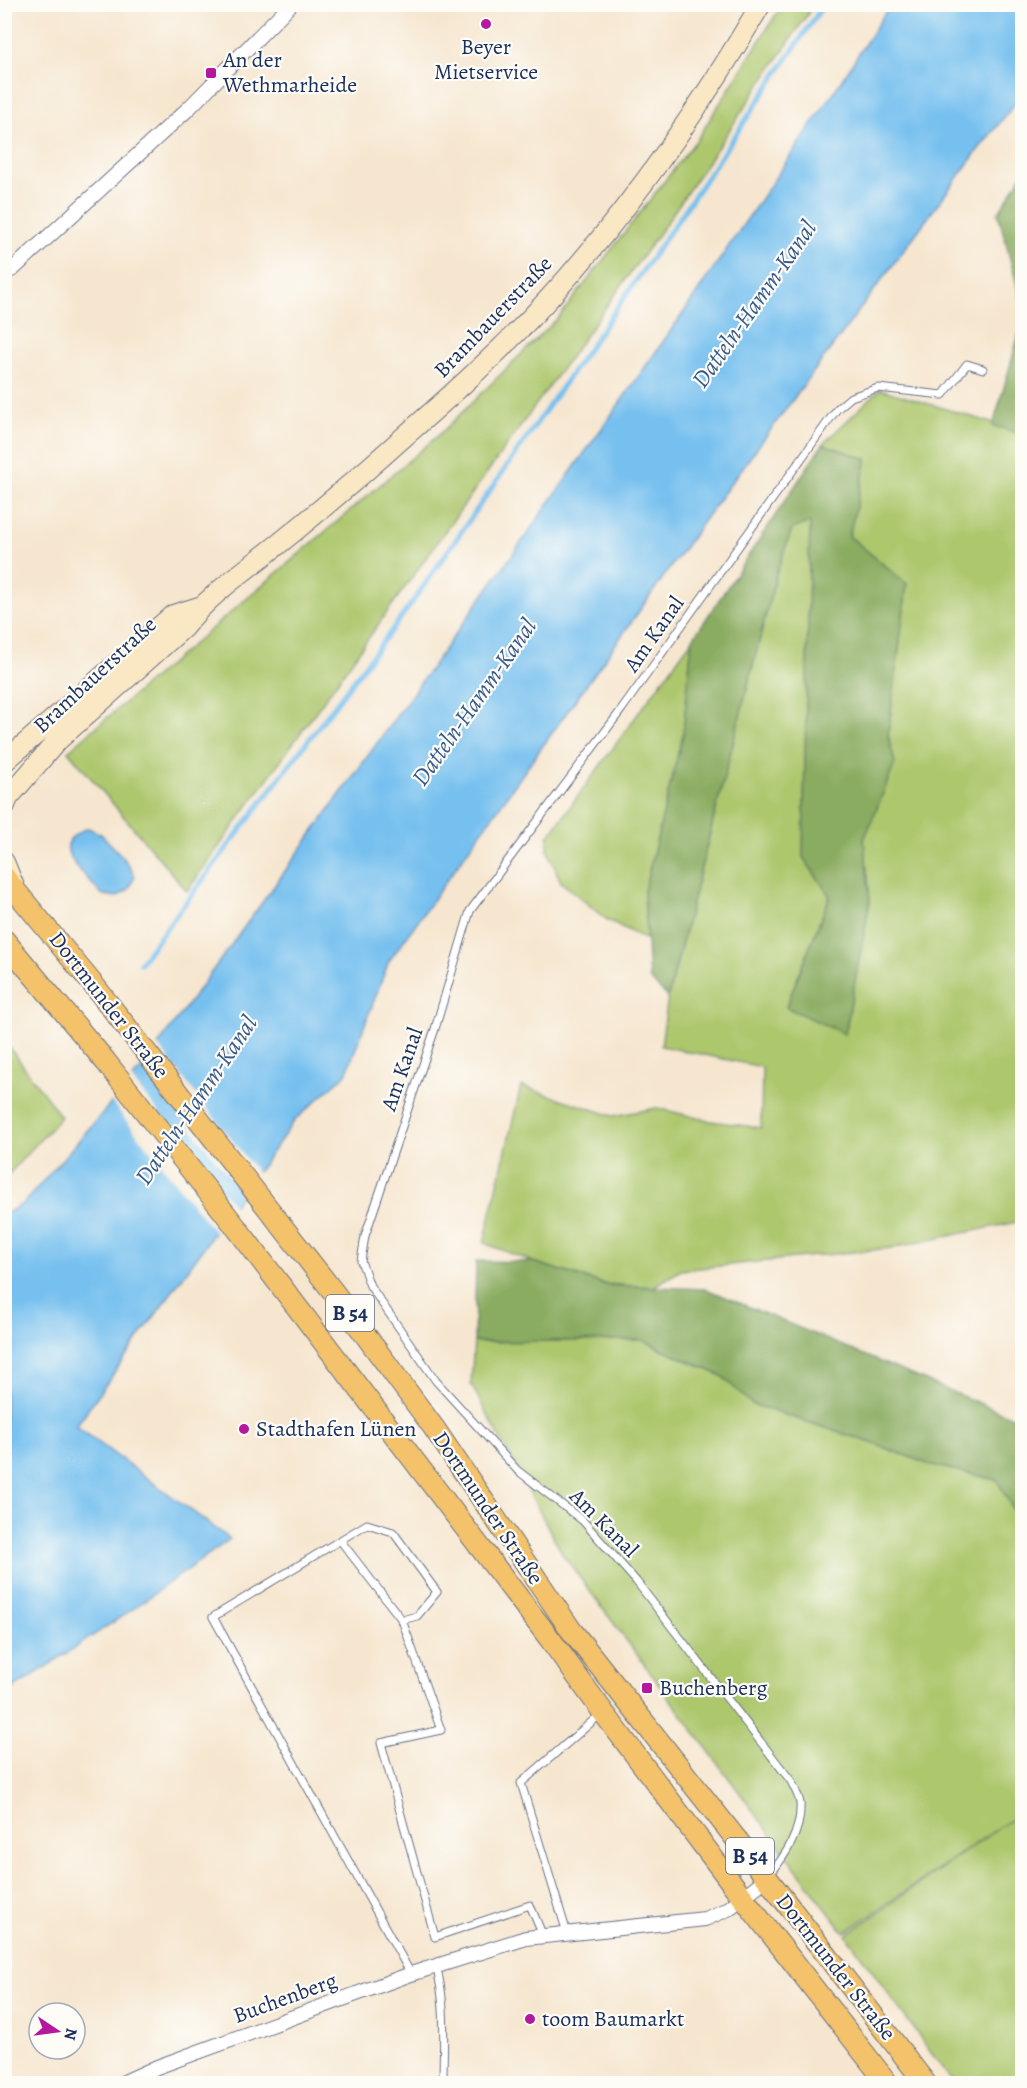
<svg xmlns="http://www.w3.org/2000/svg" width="1027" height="2088" font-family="Alegreya,serif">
	<rect width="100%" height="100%" fill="#fdfcf7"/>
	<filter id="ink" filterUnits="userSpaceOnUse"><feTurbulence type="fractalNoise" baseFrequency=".0167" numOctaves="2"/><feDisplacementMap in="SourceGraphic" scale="12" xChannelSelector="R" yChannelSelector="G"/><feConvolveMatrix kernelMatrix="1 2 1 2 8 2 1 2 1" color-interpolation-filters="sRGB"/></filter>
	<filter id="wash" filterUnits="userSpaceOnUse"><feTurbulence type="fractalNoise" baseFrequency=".008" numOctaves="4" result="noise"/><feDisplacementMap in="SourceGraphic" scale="24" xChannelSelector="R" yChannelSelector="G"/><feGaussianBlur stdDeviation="1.35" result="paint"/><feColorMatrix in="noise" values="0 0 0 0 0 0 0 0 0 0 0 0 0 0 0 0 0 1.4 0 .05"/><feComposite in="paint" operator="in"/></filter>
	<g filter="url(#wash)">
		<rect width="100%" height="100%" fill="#f6e6cf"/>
		<g fill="#adc76d" stroke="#647b66" stroke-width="1.5">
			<path d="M782 5H814L667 222 187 891 68 751 441 433 559 317 698 138Z"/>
			<path d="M880 389 1022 432V1221L891 1248 681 1270 653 1287 605 1284 533 1262 484 1243 521 1086 613 1116 657 1108 711 1121 761 1128 762 1067 661 1046 668 997 777 571 792 529 810 522 803 857 830 896 786 1007 845 1034 870 901 864 840 895 763 888 735 907 584 849 536 867 459 823 444Z"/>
			<path d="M692 640 683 734 644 891 647 940 606 919 561 882 548 851V837Z"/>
			<path d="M4 1040 61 1117 5 1178H4Z"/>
			<path d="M642 1340 722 1376 752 1404 872 1443 928 1464 997 1480 1022 1526V2073L1004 2083H957L945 2072 846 1935 1019 1814 844 1933 563 1555 471 1384 474 1342Z"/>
		</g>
		<g fill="#8aac60" stroke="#526e5f" stroke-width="1.5">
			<path d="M1022 175V304L998 213Z"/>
			<path d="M1022 324V434L993 426Z"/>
			<path d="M823 444 867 459 849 536 907 584 888 735 895 763 864 840 870 901 845 1034 786 1007 830 896 803 857 810 522 792 529 777 571 668 997 649 979 644 891 683 734 692 640Z"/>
			<path d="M476 1261 533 1262 606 1285 706 1289 1022 1421V1526L997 1480 928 1464 872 1443 752 1404 722 1376 642 1340 474 1342Z"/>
		</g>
		<g fill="#76c0ef" stroke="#4878a6" stroke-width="1.5">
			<path d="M890 5H1022V95L978 150 720 498 389 961 346 1074 295 1120 76 1426 230 1539 127 1613 5 1694V1214L24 1203 140 1070 288 867 520 544 677 322 834 92Z"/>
			<path d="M88 828 101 834 123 857 135 876 129 889 117 897C113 896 106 896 102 894 97 891 91 882 86 877 68 858 55 841 88 828Z"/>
		</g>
		<g fill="#f6e6cf">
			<path d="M156 1043 259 1175 244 1195 140 1064Z"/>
			<path d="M130 1077 235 1207 216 1234 110 1100Z"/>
		</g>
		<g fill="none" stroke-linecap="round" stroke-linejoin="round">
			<path stroke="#76c0ef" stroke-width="5" d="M140 963 409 607 676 223 824 4"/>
		</g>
	</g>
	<g filter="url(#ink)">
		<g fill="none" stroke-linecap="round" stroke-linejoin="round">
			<g stroke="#686f86" stroke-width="9">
				<g id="lane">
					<path d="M340 1540 402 1620 417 1616 437 1592 393 1532 367 1524 213 1617 411 1974"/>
					<path d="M402 1620 441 1730 381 1743 435 1937 530 1905 543 1936"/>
					<path d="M768 1877C785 1856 802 1832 800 1803 799 1796 794 1788 791 1781L636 1581 583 1521 517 1470 436 1381 370 1286 361 1261 365 1236 435 1029 470 911 622 709 837 409 851 397 878 388 943 395 967 364 983 369"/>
					<path d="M567 1933 521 1783 602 1713"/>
					<path d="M436 1966C447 2004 443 2044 443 2084"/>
				</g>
			</g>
			<g stroke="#686f86" stroke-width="16">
				<g id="street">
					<path d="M4 273 13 269 188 109 291 4"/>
					<path d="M120 2084 157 2067 411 1974 526 1938 705 1919 728 1909 767 1878"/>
				</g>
			</g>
			<g stroke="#686f86" stroke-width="22">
				<g id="secondary">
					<path d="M4 762 173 615 199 607"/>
					<path d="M4 808 8 798 57 741 184 627C211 592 251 567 286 538 327 505 367 470 406 435 438 407 469 379 499 350 603 249 688 129 761 4"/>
					<path d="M4 862 15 889"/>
				</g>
			</g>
			<g stroke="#686f86" stroke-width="23">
				<g id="primary">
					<path d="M4 877 96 988 335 1294 434 1428 571 1630 767 1878 926 2084"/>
					<path d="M4 940 106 1062 239 1231 550 1639 603 1712 734 1886 888 2084"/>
				</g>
			</g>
			<use href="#lane" stroke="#fff" stroke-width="7"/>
			<use href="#street" stroke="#fff" stroke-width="14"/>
			<use href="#secondary" stroke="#fae7c3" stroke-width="20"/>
			<use href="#primary" stroke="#f3c26a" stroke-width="21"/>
		</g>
	</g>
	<g fill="#b5179e" stroke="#fdfcf7" stroke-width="2">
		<circle cx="486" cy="24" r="6"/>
		<rect x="205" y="67" width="12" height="12" rx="3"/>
		<circle cx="244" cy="1429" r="6"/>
		<rect x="641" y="1682" width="12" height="12" rx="3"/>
		<circle cx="530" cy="2019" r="6"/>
	</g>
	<g text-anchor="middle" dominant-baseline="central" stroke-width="4.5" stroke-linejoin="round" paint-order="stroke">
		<g fill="#fdfcf7" stroke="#5f6c8c" stroke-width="1.5">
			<rect x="326" y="1295" width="48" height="36" rx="4.5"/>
			<rect x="726" y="1838" width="48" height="36" rx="4.5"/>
		</g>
		<g font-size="21" font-weight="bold" fill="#1b2f5e">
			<text x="350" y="1313">B 54</text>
			<text x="750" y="1856">B 54</text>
		</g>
		<g font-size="22" fill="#1b2f5e" stroke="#fdfcf7" text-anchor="start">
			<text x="486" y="47" text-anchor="middle">Beyer<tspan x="486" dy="25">Mietservice</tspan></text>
			<text x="223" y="60">An der<tspan x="223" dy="25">Wethmarheide</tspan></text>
			<text x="256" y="1429">Stadthafen Lünen</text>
			<text x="659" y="1688">Buchenberg</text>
			<text x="542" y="2019">toom Baumarkt</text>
		</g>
		<g font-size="22" fill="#1b2f5e" stroke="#fdfcf7">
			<text transform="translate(493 317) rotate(-46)">Brambauerstraße</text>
			<text transform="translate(654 634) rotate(-55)">Am Kanal</text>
			<text transform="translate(95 675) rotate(-43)">Brambauerstraße</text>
			<text transform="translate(109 1005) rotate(52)">Dortmunder Straße</text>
			<text transform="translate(402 1069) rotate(-71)">Am Kanal</text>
			<text transform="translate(488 1508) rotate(56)">Dortmunder Straße</text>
			<text transform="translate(604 1523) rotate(45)">Am Kanal</text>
			<text transform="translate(836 1967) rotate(52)">Dortmunder Straße</text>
			<text transform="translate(285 1998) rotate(-20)">Buchenberg</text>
		</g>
		<g font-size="24" font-style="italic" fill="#365a8a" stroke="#fdfcf7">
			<text transform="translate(754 304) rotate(-55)">Datteln-Hamm-Kanal</text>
			<text transform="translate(474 702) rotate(-55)">Datteln-Hamm-Kanal</text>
			<text transform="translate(196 1100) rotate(-56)">Datteln-Hamm-Kanal</text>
		</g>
	</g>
	<rect width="1027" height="2088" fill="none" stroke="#fdfcf7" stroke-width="24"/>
	<g transform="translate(57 2031) rotate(103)"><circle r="28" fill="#fdfcf7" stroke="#a3aaba" stroke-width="1.5"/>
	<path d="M0-4.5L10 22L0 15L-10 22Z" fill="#b5179e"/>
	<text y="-9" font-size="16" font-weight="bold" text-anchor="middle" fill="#1b2f5e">N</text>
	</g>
</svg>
